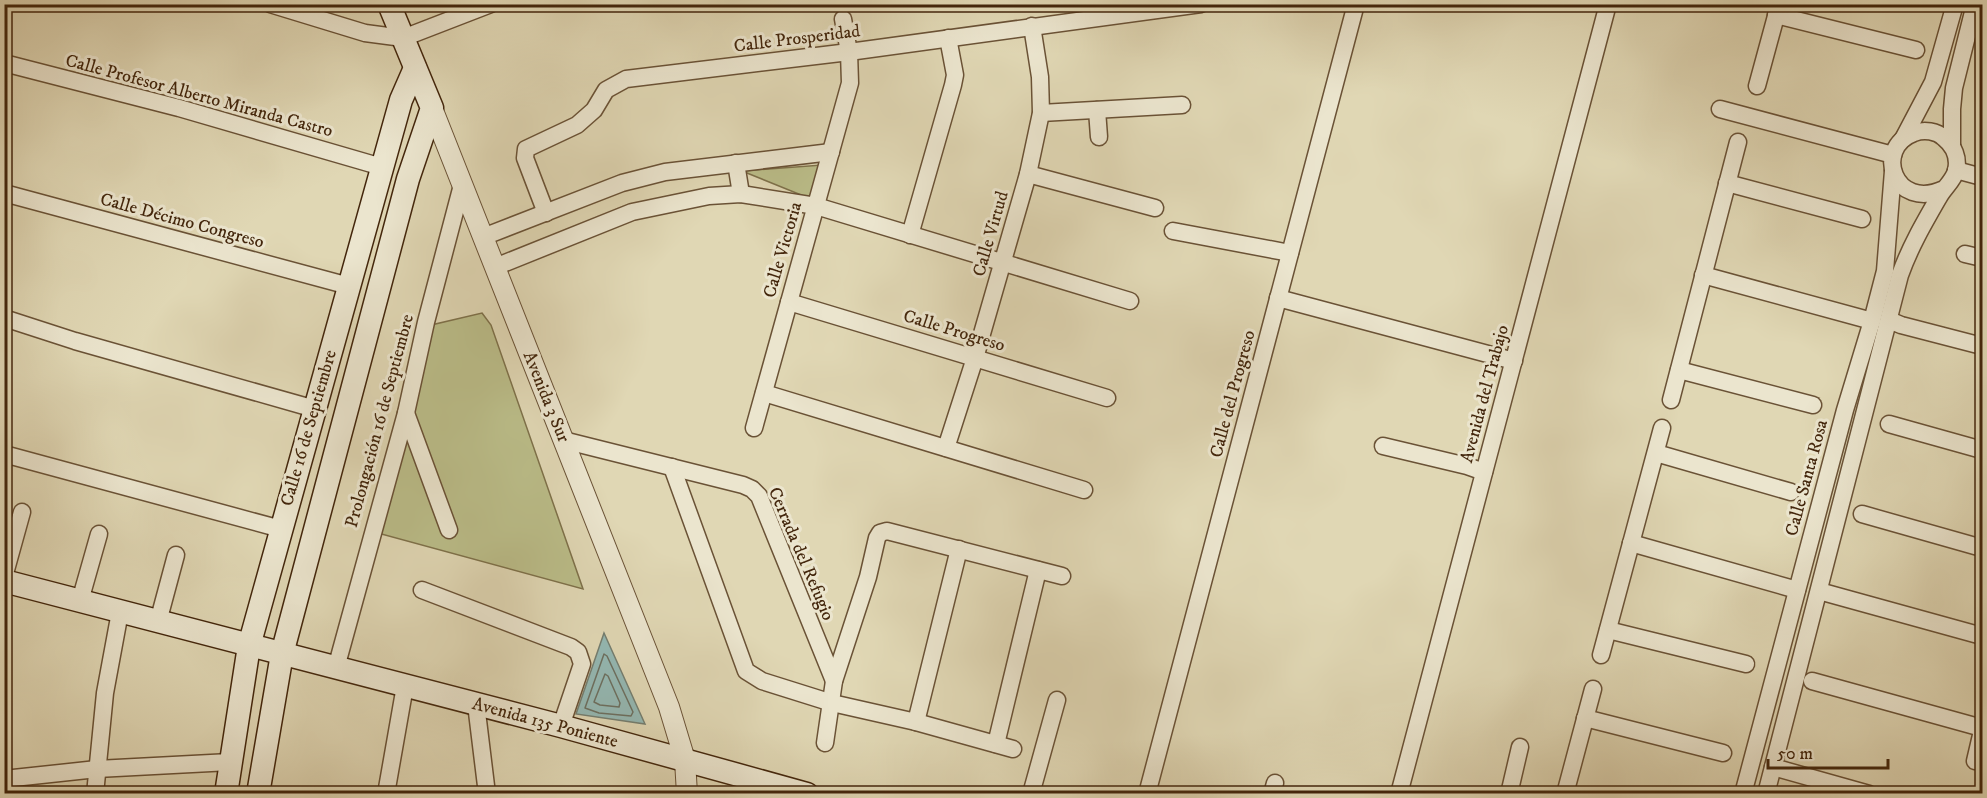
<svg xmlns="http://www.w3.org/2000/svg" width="1987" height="798" font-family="'IM FELL DW Pica',serif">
	<rect width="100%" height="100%" fill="#e0d7b4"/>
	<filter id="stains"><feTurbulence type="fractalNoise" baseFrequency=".00333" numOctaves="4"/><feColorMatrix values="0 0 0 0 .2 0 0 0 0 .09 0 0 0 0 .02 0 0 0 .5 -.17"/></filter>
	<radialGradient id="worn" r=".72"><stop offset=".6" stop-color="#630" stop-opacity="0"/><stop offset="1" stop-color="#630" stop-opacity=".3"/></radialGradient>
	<g fill="#babc88" stroke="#7e714a" stroke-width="1.5">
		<path d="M822 165 811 199 742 171Z"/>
		<path d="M482 313 491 325 583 589 374 532 427 326Z"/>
	</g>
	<path fill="#94b8b3" stroke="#747e70" stroke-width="1.5" d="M604 633 645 724 576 714Z"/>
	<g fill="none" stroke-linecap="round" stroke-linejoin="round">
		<g stroke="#6c6f60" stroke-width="1.5">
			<path d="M604 654 607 656 633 712 631 716 599 713 585 708Z"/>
			<path d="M605 674 608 676 620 703 619 707 600 705 594 702Z"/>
		</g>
		<g stroke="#6a5236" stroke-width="19">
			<g id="minor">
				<path d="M270 4 365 33 403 38 491 4"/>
				<path d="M1776 15 1916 50"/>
				<path d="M4 63 179 108 382 167"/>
				<path d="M1757 86 1779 5"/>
				<path d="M1720 109 1893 155"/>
				<path d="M1097 110 1099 137"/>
				<path d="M1041 113 1182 105"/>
				<path d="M1903 139 1933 82 1955 4"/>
				<path d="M1952 145V109L1954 88 1975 4"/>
				<path d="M736 163 741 194"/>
				<path d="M1956 170 1982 177"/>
				<path d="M1028 174 1155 208"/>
				<path d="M1727 183 1862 219"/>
				<path d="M4 193 349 286"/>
				<path d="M546 213 525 158 526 149 577 125 594 110 606 90 626 79 849 52 1201 4"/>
				<path d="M1173 231 1290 253"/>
				<path d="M910 235 953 85 955 75 948 38"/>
				<path d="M483 237 622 183 665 172 831 152"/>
				<path d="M1965 254 1982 258"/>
				<path d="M495 267 632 212 709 196 741 194 816 206 1130 301"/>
				<path d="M1703 275 1872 321"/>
				<path d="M1278 298 1514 361"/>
				<path d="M789 302 1107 398"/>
				<path d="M4 318 75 341 315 409"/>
				<path d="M1889 320 1901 325 1982 346"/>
				<path d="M1679 370 1813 405"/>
				<path d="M764 393 1084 490"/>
				<path d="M1671 400 1738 142"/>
				<path d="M406 413 449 530"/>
				<path d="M1889 424 1982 450"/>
				<path d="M754 428 850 83 849 52 843 19"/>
				<path d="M563 440 743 485 752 489 759 496 834 681"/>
				<path d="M1383 446 1467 466 1484 472"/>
				<path d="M946 448 975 358 1028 174 1041 113 1040 77 1032 26"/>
				<path d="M1656 453 1791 492"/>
				<path d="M4 454 281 529"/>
				<path d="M672 467 746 671 762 681 832 703 916 722 1013 749"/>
				<path d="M1862 514 1982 548"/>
				<path d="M1631 543 1797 590"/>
				<path d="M4 577 22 512"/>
				<path d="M422 590 571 647 578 652 582 664 561 726"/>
				<path d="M1819 591 1982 636"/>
				<path d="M80 601 99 534"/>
				<path d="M158 622 176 555"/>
				<path d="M1608 630 1746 664"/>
				<path d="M1601 655 1662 428"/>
				<path d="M336 668 406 413 426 322 462 185"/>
				<path d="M1812 681 1982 728"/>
				<path d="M476 704 487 794"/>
				<path d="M1585 718 1723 753"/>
				<path d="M916 722 959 549"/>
				<path d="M825 743 834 681 868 577 877 538 880 533 887 531 1062 576"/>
				<path d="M996 744 1038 570"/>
				<path d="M1975 761 1982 731"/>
				<path d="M1773 767 1869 794"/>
				<path d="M4 779 97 769 230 762"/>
				<path d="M95 794 105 693 120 612"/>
				<path d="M386 794 405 686"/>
				<path d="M1031 794 1057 700"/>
				<path d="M1147 794 1356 4"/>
				<path d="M1272 794 1275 783"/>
				<path d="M1399 794 1608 4"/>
				<path d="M1509 794 1520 747"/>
				<path d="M1565 794 1593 689"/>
				<path d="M1743 794 1845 410 1872 321 1885 271 1893 171"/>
				<path d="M1766 794 1900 275C1910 247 1924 223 1939 197 1944 188 1953 181 1956 171 1959 158 1954 146 1944 138 1937 131 1924 129 1914 133 1873 148 1894 212 1944 189"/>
			</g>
		</g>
		<g stroke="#6a5236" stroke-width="22">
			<path id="tertiary" d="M432 108 669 707 685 760 687 794"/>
		</g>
		<g stroke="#43260c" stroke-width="25">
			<g id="secondary">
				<path d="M4 581 561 726 807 794"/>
				<path d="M226 794 249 646 401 100 415 68"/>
				<path d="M258 794 282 654 408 179 432 108 389 4"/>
			</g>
		</g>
		<use href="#minor" stroke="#ebe5ce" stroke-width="16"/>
		<use href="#tertiary" stroke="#ebe5ce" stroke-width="20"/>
		<use href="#secondary" stroke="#ebe5ce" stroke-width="22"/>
	</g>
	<g text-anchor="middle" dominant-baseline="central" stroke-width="6" stroke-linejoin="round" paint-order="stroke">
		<g font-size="18" fill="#43260c" stroke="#ebe5ce">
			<text transform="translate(797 39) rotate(-7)">Calle Prosperidad</text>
			<text transform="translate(199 96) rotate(15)">Calle Profesor Alberto Miranda Castro</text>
			<text transform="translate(182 221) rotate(15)">Calle Décimo Congreso</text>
			<text transform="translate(991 234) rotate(-74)">Calle Virtud</text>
			<text transform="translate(783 250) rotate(-74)">Calle Victoria</text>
			<text transform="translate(954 331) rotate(17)">Calle Progreso</text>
			<text transform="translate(1233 394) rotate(-75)">Calle del Progreso</text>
			<text transform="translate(1485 394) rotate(-75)">Avenida del Trabajo</text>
			<text transform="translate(546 397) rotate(68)">Avenida 3 Sur</text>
			<text transform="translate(380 421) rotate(-75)">Prolongación 16 de Septiembre</text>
			<text transform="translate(309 428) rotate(-74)">Calle 16 de Septiembre</text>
			<text transform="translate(1807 478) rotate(-75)">Calle Santa Rosa</text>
			<text transform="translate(801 554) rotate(67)">Cerrada del Refugio</text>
			<text transform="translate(545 723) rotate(15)">Avenida 135 Poniente</text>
		</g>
	</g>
	<rect width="1987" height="798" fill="none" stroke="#e0d7b4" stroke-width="24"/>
	<rect x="6" y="6" width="1975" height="786" fill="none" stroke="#43260c" stroke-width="3"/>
	<rect x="12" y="12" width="1963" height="774" fill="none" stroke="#43260c" stroke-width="1.5"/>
	<path d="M1768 759v9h120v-9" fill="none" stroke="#43260c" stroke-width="3"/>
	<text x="1777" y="759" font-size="18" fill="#43260c" stroke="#ebe5ce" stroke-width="4.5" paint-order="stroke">50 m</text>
	<rect width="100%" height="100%" filter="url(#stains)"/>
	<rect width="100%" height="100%" fill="url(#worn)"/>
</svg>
